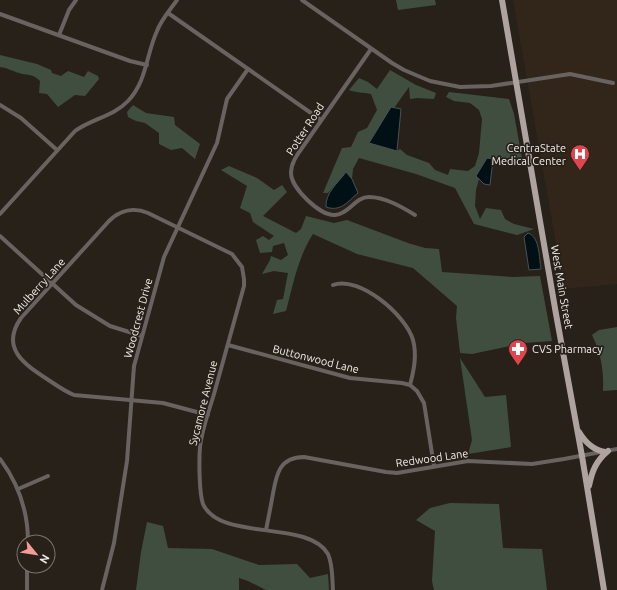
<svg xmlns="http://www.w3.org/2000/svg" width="617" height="590" font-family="Ubuntu,sans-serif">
	<rect width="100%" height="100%" fill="#272119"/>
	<path fill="#312619" d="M513 0H617V284L564 289Z"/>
	<g fill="#404e40">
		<path d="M396 0H435L436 5 398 10Z"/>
		<path d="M0 55 37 64 51 70 52 73 61 76 68 71 84 77 88 71 98 76 99 79 85 96 75 95 58 107 47 94 39 93 40 81C32 73 29 76 19 73 12 71 8 68 0 67Z"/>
		<path d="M390 70 416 85 436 93 434 99 417 98 410 99 409 87 369 143 397 151 400 149 407 155 429 163 435 170 448 175 450 169 468 171 475 166 479 153 482 119 479 110 470 103 454 101 446 97 449 92 509 99 514 114 522 158H487L476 176 479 179 476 190 475 206 480 219 486 208 501 210 505 219 514 224 534 229 517 235 474 224 455 188 416 174 359 158 353 169 352 179 346 173 328 193H323L342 148 351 147 358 132 367 128 377 110 371 94C363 92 356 93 349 90L359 78 368 82 377 89Z"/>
		<path d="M133 105 146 113 174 117 175 125 200 144 195 159 182 148 171 150 159 144V133L145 123 136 121 128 117 127 112Z"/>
		<path d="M229 166 257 178 274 190 282 185 287 192 263 216 296 233 301 229 306 216 334 223 347 220 408 243 425 248 439 249 442 272 513 277 540 276 552 341 524 343 472 354 460 353 456 318 457 306 413 268 357 254 313 234C298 257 293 285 286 311L273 314 277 300 283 299 288 273 274 271 262 274 270 260 271 256 281 260 288 255 284 243 273 246 272 252 260 253 256 240 263 236 269 240 274 236 253 222 250 213 240 208 247 186 221 170Z"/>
		<path d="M617 327V390L603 391C604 371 601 353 592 335L599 330Z"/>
		<path d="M460 358 485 397 506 395 511 447 468 454 472 440Z"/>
		<path d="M450 503 499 504 503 548 542 549 547 590H434L432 581 435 531 416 520 430 508Z"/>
		<path d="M147 522 163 526 168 548 212 549 259 565 297 564 310 578 328 574 329 590H266L248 581 239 578V590H136L141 552Z"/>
	</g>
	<g fill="#001014" stroke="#485254">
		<path d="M391 107 401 109 397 151 369 143Z"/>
		<path d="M487 158 493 159 490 185 484 184 476 176Z"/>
		<path d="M346 172 352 179 358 193C347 202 341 212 326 207 325 193 338 183 346 172Z"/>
		<path d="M528 233C540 237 539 258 541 269L529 270 524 237Z"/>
	</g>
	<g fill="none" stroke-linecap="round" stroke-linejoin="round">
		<g stroke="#686260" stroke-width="4">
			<path d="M302 0 392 63 404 70 430 81 460 87 491 86 570 74 613 83"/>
			<path d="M168 13 321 120"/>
			<path d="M0 14 130 61 147 65"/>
			<path d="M59 35 69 10 76 0"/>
			<path d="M371 49 302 148C297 155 291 163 291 173 291 188 320 216 335 215 349 214 355 197 369 197 385 197 402 207 415 215"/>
			<path d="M0 105 21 118 57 150"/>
			<path d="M0 214 75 131C91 119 114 116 128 101 147 81 146 55 157 31 161 20 170 10 177 0"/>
			<path d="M0 236 76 305 110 326 142 336"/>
			<path d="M333 285C359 275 406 315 413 340 417 355 414 370 410 385"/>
			<path d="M228 345 350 378 402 383 410 385 417 391 424 403 434 466"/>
			<path d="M208 415 163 403 74 395C64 391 56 385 47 379 24 364 0 348 21 318L109 221C120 210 134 207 148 213L232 254 242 267 244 279V286C234 322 224 358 214 394 209 411 202 429 200 447 199 459 199 493 203 504 220 542 308 519 328 554 333 565 332 578 333 590"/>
			<path d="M0 459C18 483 28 512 28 542"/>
			<path d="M18 489 48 476"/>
			<path d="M266 530C268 520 270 510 272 499 276 478 277 457 304 457L386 472 397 473 468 461 532 464 564 459 617 449"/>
			<path d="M27 590V566"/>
			<path d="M102 590 114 543 127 461 134 366 164 257 217 143 227 99 248 69"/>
		</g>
		<g stroke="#aea39f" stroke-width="6">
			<path d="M502 0 556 314 582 456 604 590"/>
			<path d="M579 432C585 442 593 450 605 452"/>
			<path d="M589 486C592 471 596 461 608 451"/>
		</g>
	</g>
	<defs>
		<g id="hospital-pin" transform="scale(1)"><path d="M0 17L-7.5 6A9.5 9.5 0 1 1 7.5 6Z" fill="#e0444e" stroke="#272119"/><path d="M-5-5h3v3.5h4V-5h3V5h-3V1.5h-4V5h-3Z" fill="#fff"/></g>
		<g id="pharmacy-pin" transform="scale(1)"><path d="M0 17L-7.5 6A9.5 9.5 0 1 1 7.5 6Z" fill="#e0444e" stroke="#272119"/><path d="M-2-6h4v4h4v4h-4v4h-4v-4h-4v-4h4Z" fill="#fff"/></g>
	</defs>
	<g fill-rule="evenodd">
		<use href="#hospital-pin" x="580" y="154"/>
		<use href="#pharmacy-pin" x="518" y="349"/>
	</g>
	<g text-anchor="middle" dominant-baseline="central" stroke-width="3.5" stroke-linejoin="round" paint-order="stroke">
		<g font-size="11" fill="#f1ede8" stroke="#272119">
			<text transform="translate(305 129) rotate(-57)">Potter Road</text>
			<text transform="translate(39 286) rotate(-48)">Mulberry Lane</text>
			<text transform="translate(562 287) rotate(80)">West Main Street</text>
			<text transform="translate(138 318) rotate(-75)">Woodcrest Drive</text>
			<text transform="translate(316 359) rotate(14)">Buttonwood Lane</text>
			<text transform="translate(203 403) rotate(-76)">Sycamore Avenue</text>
			<text transform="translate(432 458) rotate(-8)">Redwood Lane</text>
		</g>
		<g font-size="11" fill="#f1ede8" stroke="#272119" text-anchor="end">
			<text x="566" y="148">CentraState<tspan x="566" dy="13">Medical Center</tspan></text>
			<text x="532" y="349" text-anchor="start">CVS Pharmacy</text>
		</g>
	</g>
	<g transform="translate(36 554) rotate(120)"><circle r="19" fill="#272119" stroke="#78736c"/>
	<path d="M0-3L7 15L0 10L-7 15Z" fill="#f59c96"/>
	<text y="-6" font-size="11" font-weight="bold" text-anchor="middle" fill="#f1ede8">N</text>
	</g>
</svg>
